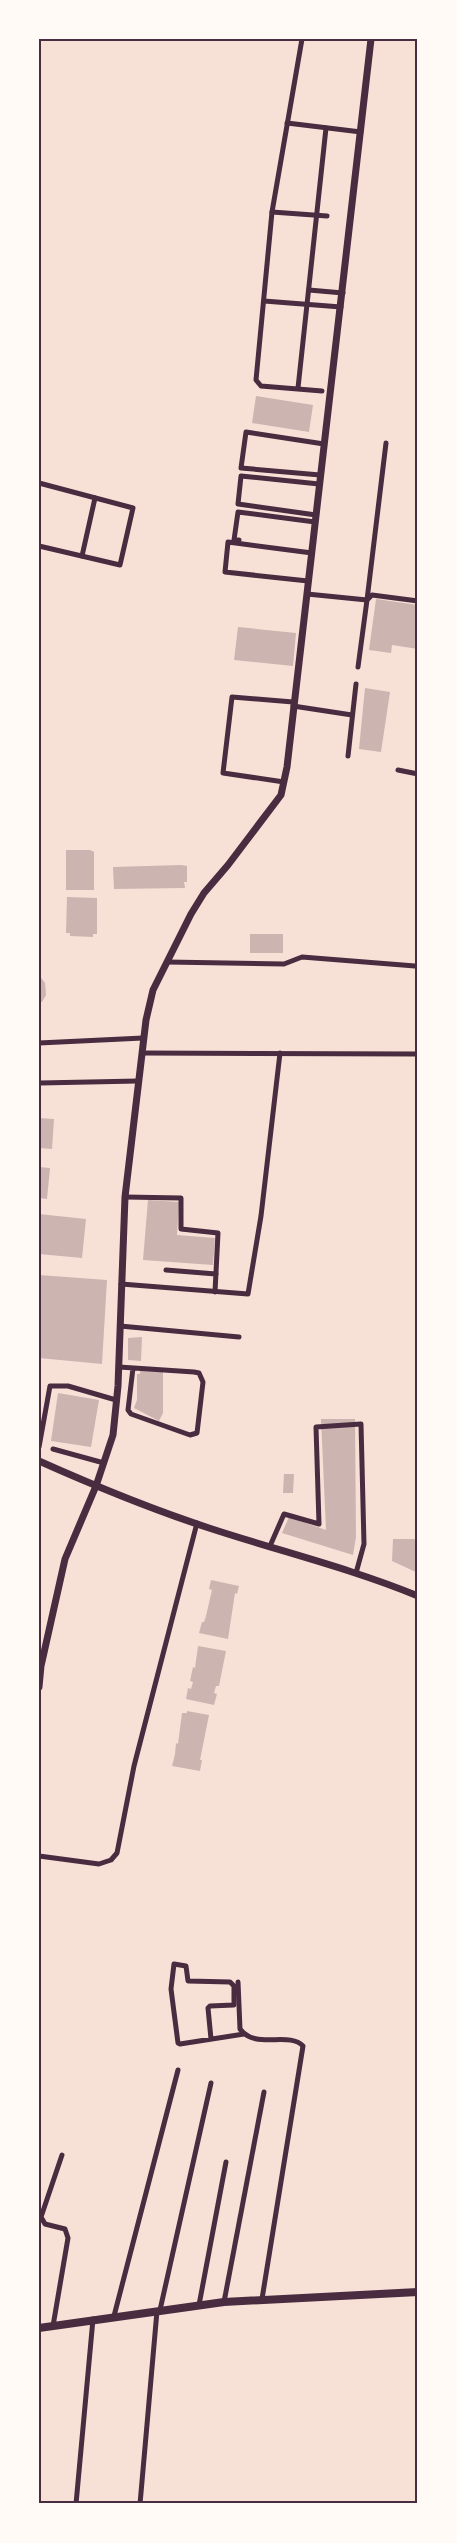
<svg xmlns="http://www.w3.org/2000/svg" width="457" height="2543" font-family="'IBM Plex Serif',serif">
	<rect width="100%" height="100%" fill="#f7e1d7"/>
	<g fill="#ccb4b1">
		<path d="M256 396 313 405 309 432 252 423Z"/>
		<path d="M376 599 418 605V649L392 645 391 653 369 650Z"/>
		<path d="M238 627 296 633 293 666 234 660Z"/>
		<path d="M365 688 390 692 381 752 359 749Z"/>
		<path d="M66 850H90L94 852V890H66Z"/>
		<path d="M181 865 187 866V882H184L185 888 114 889 113 867Z"/>
		<path d="M67 897 97 898V934H93V937L70 936V933H66Z"/>
		<rect x="250" y="934" width="33" height="19"/>
		<path d="M39 975 45 983 46 995 42 1002H39Z"/>
		<path d="M39 1118 54 1119 52 1149 39 1148Z"/>
		<path d="M39 1167 50 1168 47 1199 39 1198Z"/>
		<path d="M148 1200 179 1202 177 1235 215 1238 213 1265 143 1260Z"/>
		<path d="M39 1214 86 1219 82 1258 39 1254Z"/>
		<path d="M39 1275 107 1280 102 1364 39 1358Z"/>
		<path d="M142 1337 141 1361 128 1360V1338Z"/>
		<path d="M140 1370 163 1372V1413L159 1421 134 1408 137 1400V1374H140Z"/>
		<path d="M58 1393 99 1400 91 1447 51 1441Z"/>
		<path d="M321 1419H355L356 1537 353 1555 282 1533 289 1517 326 1530Z"/>
		<path d="M284 1474H294L293 1493H283Z"/>
		<path d="M393 1539H418V1573L392 1561Z"/>
		<path d="M211 1580 239 1586 237 1594 235 1593 228 1639 199 1633 202 1622H204L206 1616 212 1590 209 1589Z"/>
		<path d="M198 1646 226 1651 219 1686H216L214 1693 217 1694 214 1705 186 1699 188 1688 191 1689 193 1682 190 1681 193 1667 195 1668Z"/>
		<path d="M187 1711 209 1715 200 1760H202L200 1771 172 1766 175 1754 176 1743 178 1744 182 1713H187Z"/>
	</g>
	<g fill="none" stroke-linecap="round" stroke-linejoin="round">
		<g stroke="#4a2c40" stroke-width="5">
			<path d="M302 39 272 212 256 380 261 386 322 391"/>
			<path d="M287 123 361 132"/>
			<path d="M272 212 327 216"/>
			<path d="M309 290 343 293"/>
			<path d="M264 301 341 307"/>
			<path d="M298 388 326 128"/>
			<path d="M320 475 241 468 246 432 324 444"/>
			<path d="M39 483 133 508 120 565 39 546"/>
			<path d="M316 515 238 504 241 476 319 484"/>
			<path d="M239 540H234L238 512 315 522"/>
			<path d="M82 556 95 498"/>
			<path d="M308 581 225 572 228 542 312 553"/>
			<path d="M307 594 367 600 386 443"/>
			<path d="M358 667 367 600 372 595 418 601"/>
			<path d="M293 706 352 715"/>
			<path d="M348 756 356 684"/>
			<path d="M398 770 418 774"/>
			<path d="M284 782 223 773 232 697 293 702"/>
			<path d="M167 962 284 964 302 957 415 966"/>
			<path d="M39 1043 143 1038"/>
			<path d="M142 1053 418 1054"/>
			<path d="M40 1083 138 1081"/>
			<path d="M125 1197 181 1198V1229L218 1233 215 1292"/>
			<path d="M166 1270 216 1274"/>
			<path d="M121 1284 248 1294 261 1216 280 1053"/>
			<path d="M120 1326 239 1337"/>
			<path d="M119 1367 194 1372 199 1373 203 1382 197 1433 190 1435 131 1414 128 1410 133 1368"/>
			<path d="M39 1447 50 1386H68L116 1400"/>
			<path d="M53 1449 104 1463"/>
			<path d="M270 1546 284 1514 319 1524 316 1427 361 1424 364 1544 356 1573"/>
			<path d="M39 1856 99 1864 111 1860 117 1853 134 1766 197 1523"/>
			<path d="M238 1982 240 2029C255 2050 289 2031 303 2046L262 2299"/>
			<path d="M211 2039 208 2008 210 2006 234 2005V1986L230 1982 188 1981 186 1966 174 1964 171 1989 178 2043 180 2044 244 2034"/>
			<path d="M224 2302 264 2092"/>
			<path d="M199 2305 226 2162"/>
			<path d="M160 2310 211 2083"/>
			<path d="M114 2316 178 2070"/>
			<path d="M53 2326 68 2238 65 2229 45 2224 41 2217 62 2155"/>
			<path d="M76 2504 93 2319"/>
			<path d="M140 2504 157 2311"/>
		</g>
		<g stroke="#4a2c40" stroke-width="7">
			<path d="M39 1461C95 1486 151 1509 209 1528 279 1551 350 1568 418 1596"/>
			<path d="M39 1687 41 1666 65 1559 96 1486 113 1435 118 1386 125 1197 146 1020 153 990 191 914 204 893 228 865 281 795 287 767 371 39"/>
		</g>
		<path stroke="#4a2c40" stroke-width="8" d="M39 2328 224 2302 418 2292"/>
	</g>
	<rect width="457" height="2543" fill="none" stroke="#fffaf5" stroke-width="81"/>
	<rect x="40" y="40" width="376" height="2462" fill="none" stroke="#4a2c40" stroke-width="2"/>
</svg>
